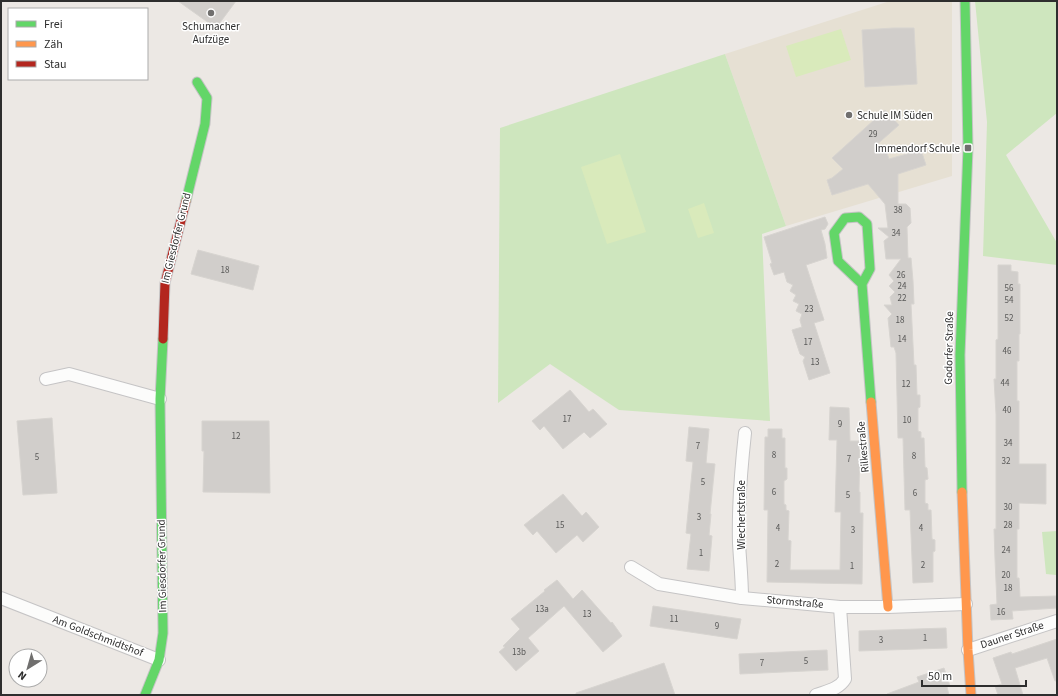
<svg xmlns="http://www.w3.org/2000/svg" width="1058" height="696" font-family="'Source Sans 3',sans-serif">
	<rect width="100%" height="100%" fill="#ece8e4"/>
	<path fill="#e6e0d3" d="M890 1H952V176L786 226 725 54Z"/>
	<g fill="#cee6be">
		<path d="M975 1H1057V113L1006 155 1057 243V265L983 256 987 122Z"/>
		<path d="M725 54 786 226 762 234 770 421 619 410 550 364 498 403 500 128Z"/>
		<path d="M1057 531V581L1056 575 1046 574 1042 532Z"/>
	</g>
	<g fill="#d9eabb">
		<path d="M841 29 851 60 796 77 786 46Z"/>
		<path d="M620 154 646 232 607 244 581 167Z"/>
		<path d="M704 203 714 233 698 238 688 209Z"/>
	</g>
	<g fill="#d1cecb" stroke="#d7d4d0">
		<path d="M178 1H236L216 28Z"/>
		<path d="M894 28H914L917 84 865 87 862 30Z"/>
		<path d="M885 110 899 125 874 147 887 153 889 159 921 150 926 165 898 174V204H906L910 208 911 223 907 227 908 258H911L913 281 914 304H911L914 365H916L917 395H920V407L918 408V431L921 432V438H924L925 467 927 468 928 479 925 480V503L928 504V510H931L932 539 935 540V551L933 552V582L913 583 910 510H905L903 438H898L896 353 894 347H891L888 318 892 314 884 305H892L890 297 895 292 889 286 894 281 889 275 901 259H886L884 241 889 237 878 228H888L885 204 868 184 832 195 827 180 832 178 843 169 832 158Z"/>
		<path d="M825 217 828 224 825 229 821 230 825 244 827 258 806 265 824 320 814 323 830 373 809 380 803 361 805 357 800 354 792 330 802 327 800 320 802 314 796 311 799 304 793 301 796 295 790 291 793 285 787 282 784 272 774 275 770 264 772 263 764 237Z"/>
		<path d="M198 250 259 266 253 290 191 274Z"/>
		<path d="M998 265H1011V271L1018 272V284H1020V334H1019V361H1017V401H1019V464H1046V504L1019 503V529H1017V578H1019L1020 597 1057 596V608L1012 611 1013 619 991 620 990 605 997 604 995 559 994 529H996V414L994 379H996V340L998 339Z"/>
		<path d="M570 390 589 412 593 409 607 424 590 438 584 432 563 449 544 426 540 430 532 421Z"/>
		<path d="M830 407 849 408 850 441H860L859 492H860V513H863L862 584 767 582 768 510H764L765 437H768V429H782V438H785V468H787V479L784 481V504L786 505V510L789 511 788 540 791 541 790 570H840L841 512H835L837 440H829Z"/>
		<path d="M52 418 57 493 23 495 17 421Z"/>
		<path d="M202 421H269L270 493 203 492 204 451H202Z"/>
		<path d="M689 427 709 429 706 463 715 464 710 514H711L709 535 712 536 709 571 687 569 691 534 686 533 693 462 686 461Z"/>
		<path d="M563 494 582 516 586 512 599 527 583 542 577 535 556 553 537 531 533 535 524 525Z"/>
		<path d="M557 580 573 599 582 590 611 623 612 622 622 636 603 652 564 606 528 638 539 651 516 671 499 652 505 647 503 646 520 629 511 619 545 591 544 590Z"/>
		<path d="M653 606 741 619 737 639 650 626Z"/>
		<path d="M946 628 947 648 859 651V631Z"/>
		<path d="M1057 639V681H1055L1047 658 1015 668 1023 695H998L995 686 1002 684 993 658 1011 652 1012 654Z"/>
		<path d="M827 650 828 670 740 674 739 654Z"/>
		<path d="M664 663 675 695H576V693Z"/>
		<path d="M944 668 950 686 947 687 949 695H887V694L919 682 917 677Z"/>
	</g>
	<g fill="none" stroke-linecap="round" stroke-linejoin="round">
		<g stroke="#c5c4c5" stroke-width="14">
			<g id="street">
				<path d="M46 379 69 374 160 399"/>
				<path d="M631 567 659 584 742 598 840 607H888L966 604"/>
				<path d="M1 598 159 660"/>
				<path d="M742 598C742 579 740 561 739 543 738 506 741 469 745 433"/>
				<path d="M968 650 1057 621"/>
				<path d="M816 695C827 691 839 689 845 679L840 607"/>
			</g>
		</g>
		<g stroke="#c5c4c5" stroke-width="11">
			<g id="fast">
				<path d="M186 201 205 124 207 98 197 82"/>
				<path d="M862 284 838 261 834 233 845 218 859 217 867 224 870 269 862 284 871 402"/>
				<path d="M962 492 960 355 968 148 965 1"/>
				<path d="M145 695 159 660 163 633 160 399 163 339"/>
			</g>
		</g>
		<g stroke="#c5c4c5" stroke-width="11">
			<g id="slow">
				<path d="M871 402 888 607"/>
				<path d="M962 492 968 650 971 695"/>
			</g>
		</g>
		<g stroke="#c5c4c5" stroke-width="11">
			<path id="jam" d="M163 339 165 283 186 201"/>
		</g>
		<use href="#street" stroke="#fcfcfb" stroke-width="12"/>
		<use href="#fast" stroke="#63d668" stroke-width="9"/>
		<use href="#slow" stroke="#ff974d" stroke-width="9"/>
		<use href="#jam" stroke="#b3261e" stroke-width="9"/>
	</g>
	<g fill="#706f6e" stroke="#fff" stroke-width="1.5">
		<circle cx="211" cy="13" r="4"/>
		<circle cx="849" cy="115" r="4"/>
		<rect x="964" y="144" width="8" height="8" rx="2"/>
	</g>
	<g text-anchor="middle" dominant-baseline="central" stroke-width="3" stroke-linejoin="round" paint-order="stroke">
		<g font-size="9" fill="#585857">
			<text x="873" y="134">29</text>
			<text x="898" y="210">38</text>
			<text x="896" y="233">34</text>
			<text x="225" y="270">18</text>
			<text x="901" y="275">26</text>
			<text x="902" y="286">24</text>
			<text x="1009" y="288">56</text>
			<text x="902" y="298">22</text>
			<text x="1009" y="300">54</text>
			<text x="809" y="309">23</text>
			<text x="1009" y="318">52</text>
			<text x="900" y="320">18</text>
			<text x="902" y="339">14</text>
			<text x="808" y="342">17</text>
			<text x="1007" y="351">46</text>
			<text x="815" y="362">13</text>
			<text x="1005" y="383">44</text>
			<text x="906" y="384">12</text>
			<text x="1007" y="410">40</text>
			<text x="567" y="419">17</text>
			<text x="907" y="420">10</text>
			<text x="840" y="424">9</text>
			<text x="236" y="436">12</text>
			<text x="1008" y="443">34</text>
			<text x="698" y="446">7</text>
			<text x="774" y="455">8</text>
			<text x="914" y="456">8</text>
			<text x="37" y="457">5</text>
			<text x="849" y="459">7</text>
			<text x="1006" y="461">32</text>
			<text x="703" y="482">5</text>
			<text x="774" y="492">6</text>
			<text x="915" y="493">6</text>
			<text x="848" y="495">5</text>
			<text x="1008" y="507">30</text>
			<text x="699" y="517">3</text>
			<text x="560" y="525">15</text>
			<text x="1008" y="525">28</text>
			<text x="778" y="528">4</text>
			<text x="921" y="528">4</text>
			<text x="853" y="530">3</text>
			<text x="1006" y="550">24</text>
			<text x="701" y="553">1</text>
			<text x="777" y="564">2</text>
			<text x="923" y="565">2</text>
			<text x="852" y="566">1</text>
			<text x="1006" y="575">20</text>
			<text x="1008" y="588">18</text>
			<text x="542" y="609">13a</text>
			<text x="1001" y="612">16</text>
			<text x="587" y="614">13</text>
			<text x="674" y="619">11</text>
			<text x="717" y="626">9</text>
			<text x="925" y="638">1</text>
			<text x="881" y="640">3</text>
			<text x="519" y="652">13b</text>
			<text x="806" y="661">5</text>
			<text x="762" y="663">7</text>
		</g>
		<g font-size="11" fill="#2e2e2e" stroke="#fff">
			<text x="211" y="26">Schumacher<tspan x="211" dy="13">Aufzüge</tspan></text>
			<text x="857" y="115" text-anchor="start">Schule IM Süden</text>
			<text x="960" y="148" text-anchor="end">Immendorf Schule</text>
		</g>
		<g font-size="11" fill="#2e2e2e" stroke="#fff">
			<text transform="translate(176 238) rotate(-76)">Im Giesdorfer Grund</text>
			<text transform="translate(949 348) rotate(-89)">Godorfer Straße</text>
			<text transform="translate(863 447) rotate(-95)">Rilkestraße</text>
			<text transform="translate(741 515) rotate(-90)">Wiechertstraße</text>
			<text transform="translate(162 566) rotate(-91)">Im Giesdorfer Grund</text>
			<text transform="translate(795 602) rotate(5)">Stormstraße</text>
			<text transform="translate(1012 635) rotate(-18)">Dauner Straße</text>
			<text transform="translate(98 636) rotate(21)">Am Goldschmidtshof</text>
		</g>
	</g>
	<rect width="1058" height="696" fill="none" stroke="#2e2e2e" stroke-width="4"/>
	<rect x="8" y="8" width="140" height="72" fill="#ffffff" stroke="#ababab"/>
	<rect x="16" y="21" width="20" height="6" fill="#63d668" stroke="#ababab"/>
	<text x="44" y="28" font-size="12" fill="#2e2e2e">Frei</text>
	<rect x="16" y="41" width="20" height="6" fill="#ff974d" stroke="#ababab"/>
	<text x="44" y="48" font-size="12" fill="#2e2e2e">Zäh</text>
	<rect x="16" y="61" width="20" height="6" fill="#b3261e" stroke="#ababab"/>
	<text x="44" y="68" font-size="12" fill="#2e2e2e">Stau</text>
	<g transform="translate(28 668) rotate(217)"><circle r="19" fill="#ffffff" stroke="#ababab"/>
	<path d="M0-3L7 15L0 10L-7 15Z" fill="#706f6e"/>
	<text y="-6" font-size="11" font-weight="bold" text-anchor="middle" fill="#2e2e2e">N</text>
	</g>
	<path d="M922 680v6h104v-6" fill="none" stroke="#2e2e2e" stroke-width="2"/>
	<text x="928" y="680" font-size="12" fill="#2e2e2e" stroke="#ffffff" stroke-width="3" paint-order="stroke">50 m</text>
</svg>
